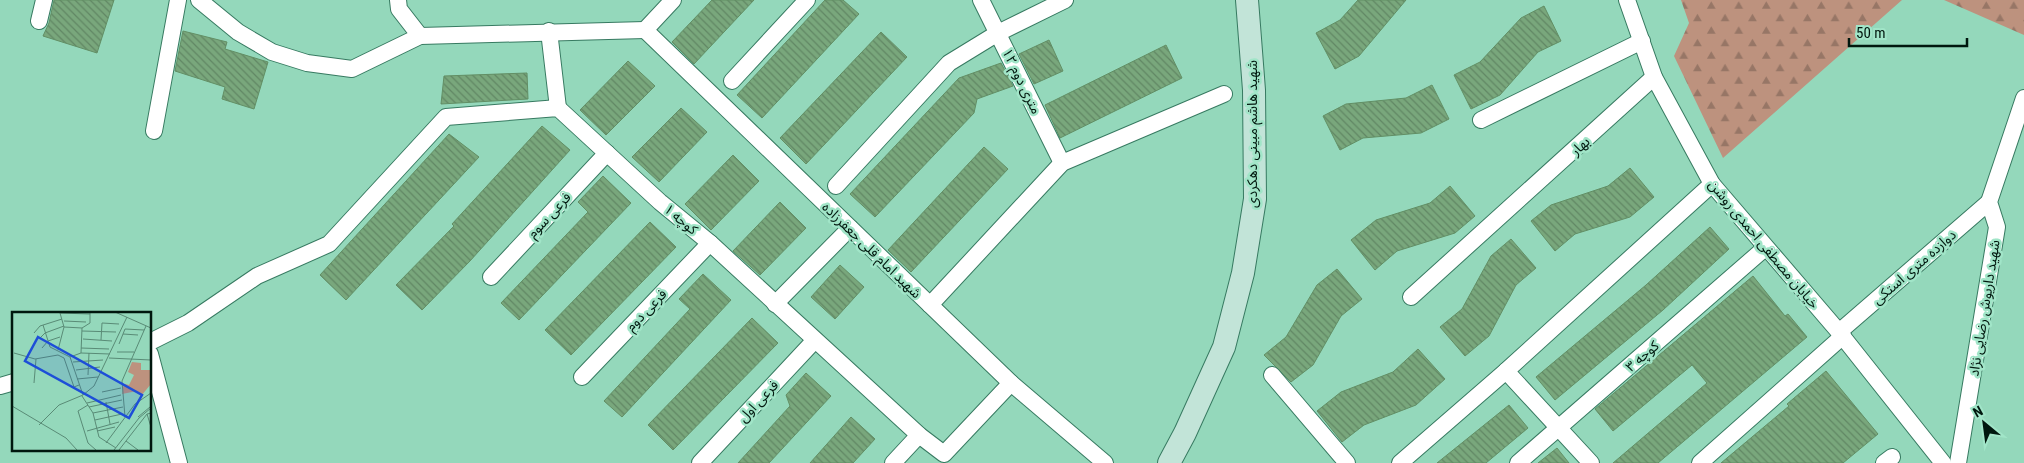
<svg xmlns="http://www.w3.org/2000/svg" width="2024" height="463" font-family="'Roboto Condensed','Noto Sans Arabic',sans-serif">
	<defs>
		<pattern id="forest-firs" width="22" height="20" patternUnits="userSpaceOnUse" patternTransform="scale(1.25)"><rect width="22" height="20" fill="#bd927e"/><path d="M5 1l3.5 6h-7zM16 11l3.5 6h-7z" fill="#977666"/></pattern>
		<pattern id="building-back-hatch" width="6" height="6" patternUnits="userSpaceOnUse" patternTransform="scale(1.25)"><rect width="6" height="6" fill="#79a77c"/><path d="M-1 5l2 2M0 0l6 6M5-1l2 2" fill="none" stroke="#618764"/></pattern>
	</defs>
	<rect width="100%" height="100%" fill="#94d8bb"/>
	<g fill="url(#forest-firs)">
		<path d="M1681 0H1902L1723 158 1674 56 1689 23Z"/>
		<path d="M1944 0H2024V35Z"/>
	</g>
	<g fill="url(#building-back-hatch)" stroke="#628f65">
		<path d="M54 0H114L97 53 43 36 49 23Z"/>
		<path d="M712 0H754L694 64 672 42Z"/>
		<path d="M825 0H843L859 14 762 118 737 95Z"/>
		<path d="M1358 0H1406L1359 56 1335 69 1316 33 1340 20Z"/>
		<path d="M1544 6 1561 41 1538 52 1500 95 1471 109 1454 75 1480 62 1521 18Z"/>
		<path d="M183 31 227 42 225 49 268 62 254 109 222 99 225 87 175 71Z"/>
		<path d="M881 32 907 57 806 164 780 138Z"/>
		<path d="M1049 40 1063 71 1034 84 1019 54Z"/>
		<path d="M1166 45 1182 78 1060 138 1045 105Z"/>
		<path d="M628 61 655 86 606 135 580 110Z"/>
		<path d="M1001 63 1013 86 977 99 974 113 875 217 850 194 959 78Z"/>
		<path d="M527 73 528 99 441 104 444 76Z"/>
		<path d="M1432 85 1449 119 1421 133 1363 138 1340 150 1323 116 1346 104 1406 98Z"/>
		<path d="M681 108 707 132 659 182 632 157Z"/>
		<path d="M542 126 570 150 470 261 422 310 396 285 454 226 452 224Z"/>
		<path d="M449 134 479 157 346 300 320 275Z"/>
		<path d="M984 147 1008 169 911 272 888 250Z"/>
		<path d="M733 155 759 181 711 230 685 204Z"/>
		<path d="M1630 168 1654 197 1630 217 1575 234 1555 251 1531 221 1551 205 1608 186Z"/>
		<path d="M603 176 631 203 519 320 501 303 588 212 578 202Z"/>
		<path d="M1450 186 1475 216 1455 233 1397 251 1375 270 1351 240 1376 220 1430 203Z"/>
		<path d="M780 202 806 228 760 275 733 251Z"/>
		<path d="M650 222 676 247 571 355 545 330Z"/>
		<path d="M1710 227 1729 249 1663 310 1555 400 1536 377 1646 285Z"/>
		<path d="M1511 239 1536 268 1516 285 1489 336 1465 356 1440 327 1462 309 1491 256Z"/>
		<path d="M840 265 864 287 835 319 811 297Z"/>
		<path d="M1337 269 1362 299 1341 316 1313 365 1291 382 1264 355 1286 337 1317 285Z"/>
		<path d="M703 274 731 300 622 417 604 401 690 309 679 299Z"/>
		<path d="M1753 276 1785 316 1788 314 1807 337 1658 463H1613L1707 383 1692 365 1613 431 1595 409Z"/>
		<path d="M752 318 778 343 673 450 648 425Z"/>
		<path d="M1418 349 1445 379 1416 405 1364 425 1342 442 1317 411 1341 392 1393 372Z"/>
		<path d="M1826 371 1878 434 1843 463H1721L1789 406 1787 404Z"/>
		<path d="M806 373 831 396 769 463H738L790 406 786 395Z"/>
		<path d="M1509 405 1528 428 1486 463H1437Z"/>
		<path d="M851 417 875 439 853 463H810Z"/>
		<path d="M1557 448 1569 463H1538Z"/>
	</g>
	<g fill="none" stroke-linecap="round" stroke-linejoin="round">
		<g stroke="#377a61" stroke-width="18">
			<g id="minor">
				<path d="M199 0 238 32 272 52 307 63 352 69 420 36 645 30"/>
				<path d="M398 0 399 9 420 36"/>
				<path d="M981 0 1062 163"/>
				<path d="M1627 0 1654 77 1712 184 1839 332 1943 463"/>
				<path d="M39 21 44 0"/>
				<path d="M645 30 1011 383 1105 463"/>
				<path d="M645 30 673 0"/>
				<path d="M549 31 558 108"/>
				<path d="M732 81 807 0"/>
				<path d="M1481 120 1642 41"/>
				<path d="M154 131 178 0"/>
				<path d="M836 186 949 63 998 33 1065 0"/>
				<path d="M491 277 607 153"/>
				<path d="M1411 297 1654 77"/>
				<path d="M775 304 850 228"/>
				<path d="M930 305 1062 163 1224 94"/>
				<path d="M1839 332 1989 202"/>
				<path d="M150 342 188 323 257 276 329 244 446 117 558 108 660 202 710 243 919 435 944 454 1011 383"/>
				<path d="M150 354 179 463"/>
				<path d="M1506 371 1591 463"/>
				<path d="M1272 375 1347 463"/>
				<path d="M582 377 710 243"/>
				<path d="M0 386 14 382"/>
				<path d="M700 463 815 340"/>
				<path d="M893 463 919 435"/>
				<path d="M1400 463 1506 371 1712 184"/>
				<path d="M1518 463 1765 248"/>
				<path d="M1700 463 1843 336"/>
				<path d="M1884 463 1892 457"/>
				<path d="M1958 463 1997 227 1989 202 2024 98"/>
			</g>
		</g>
		<g stroke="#377a61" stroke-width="24">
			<path id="secondary" d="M1169 463 1185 433 1224 347 1243 273 1255 199 1254 90 1247 0"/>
		</g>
		<use href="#minor" stroke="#fff" stroke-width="16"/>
		<use href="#secondary" stroke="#c2e4d8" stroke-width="22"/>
	</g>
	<g text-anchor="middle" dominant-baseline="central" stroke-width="5" stroke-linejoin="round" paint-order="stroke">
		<g font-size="14" fill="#00170e" stroke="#a1e5c8">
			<text transform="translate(1022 81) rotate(64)">۱۲ متری دوم</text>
			<text transform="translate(1252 134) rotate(-90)">شهید هاشم مبینی دهکردی</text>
			<text transform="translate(1580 146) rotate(-43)">بهار</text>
			<text transform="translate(549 215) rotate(-47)">فرعی سوم</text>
			<text transform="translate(681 219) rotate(40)">کوچه ۱</text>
			<text transform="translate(1764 244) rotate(50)">خیابان مصطفی احمدی روشن</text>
			<text transform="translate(872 250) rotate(44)">شهید امام قلی جعفرزاده</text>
			<text transform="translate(1914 267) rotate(-41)">دوازده متری استکی</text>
			<text transform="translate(1984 308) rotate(-81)">شهید داریوش رضایی نژاد</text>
			<text transform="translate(646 310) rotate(-46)">فرعی دوم</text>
			<text transform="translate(1642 356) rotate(-41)">کوچه ۳</text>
			<text transform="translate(758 401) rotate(-47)">فرعی اول</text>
		</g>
	</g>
	<g transform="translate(12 312)">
		<rect width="139" height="139" fill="#94d8bb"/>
		<path d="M120 50 129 51V58H139V72L129 84 125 79 110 82 111 75 113 72 117 73 122 63 116 60Z" fill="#bd927e"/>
		<path fill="none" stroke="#598b76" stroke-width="1" d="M103 0 139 16M52 9 74 10M31 13 38 35 58 45M52 15 70 16M70 16 78 11V1M70 19 104 20M22 21 28 14 50 7M111 22 126 23M27 27 33 21 52 14M71 27 100 29M89 28 90 11 107 12M107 32 113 17 132 18M30 36 36 29 48 25M69 36 97 37M46 38 52 15 48 1 78 2M105 40H122M2 41 23 47 46 43 52 46 62 75 67 73M69 41 70 16M58 45 71 83M58 45 69 41 98 42M97 46 139 48M61 50 91 48M64 58 88 55M76 63 77 41M65 67 86 65M22 71 24 47M90 80 109 76M70 84 81 101 87 125 104 136M94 90 98 112M75 91 109 83M76 93 66 99 76 131 84 138M0 94 54 126 65 138M77 95 110 88M81 101 111 95M139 101 135 102 139 115M113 105 110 69 134 14M126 105 138 95M83 108 110 102M27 113 47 93 71 83 82 74 115 5M75 119 107 110M85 119 103 115M114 129 135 102M94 131 123 92 139 81M102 138 127 106 139 96M107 138 114 129 126 138"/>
		<path fill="#1d4ed8" fill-opacity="0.15" stroke="#1d4ed8" stroke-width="2.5" d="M26 25 130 83 117 106 13 49Z"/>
		<rect width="139" height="139" fill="none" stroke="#00170e" stroke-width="2.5"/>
	</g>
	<g transform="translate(1984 423) rotate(331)" stroke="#a1e5c8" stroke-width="4" paint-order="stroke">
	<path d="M0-4L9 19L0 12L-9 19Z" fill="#00170e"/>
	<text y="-8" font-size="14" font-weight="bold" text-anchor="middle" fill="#00170e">N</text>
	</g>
	<path d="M1849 38v8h118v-8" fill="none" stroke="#00170e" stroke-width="2.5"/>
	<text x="1856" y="38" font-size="15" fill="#00170e" stroke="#a1e5c8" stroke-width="4" paint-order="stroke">50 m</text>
</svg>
